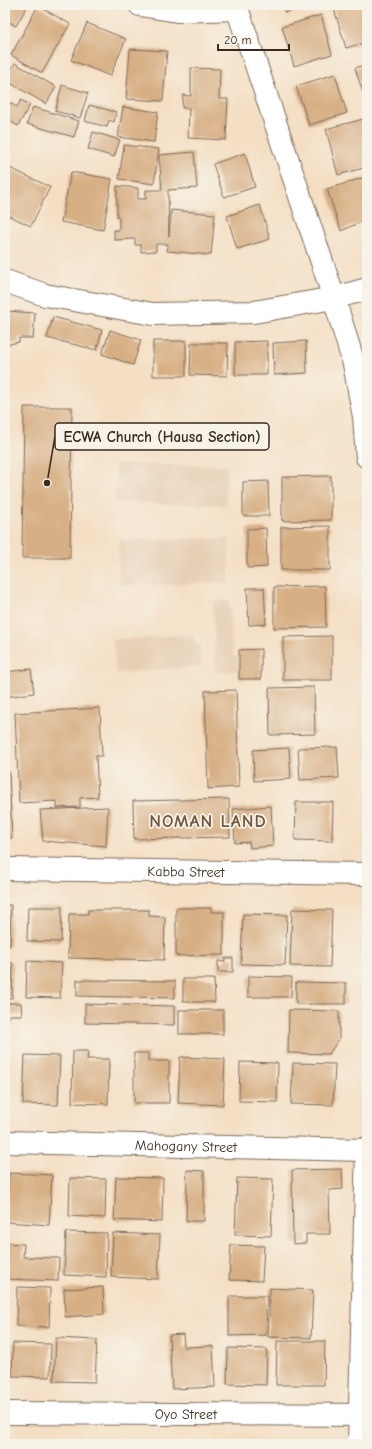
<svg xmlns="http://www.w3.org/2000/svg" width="372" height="1449" font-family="'Comic Neue',sans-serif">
	<rect width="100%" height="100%" fill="#f7f3e8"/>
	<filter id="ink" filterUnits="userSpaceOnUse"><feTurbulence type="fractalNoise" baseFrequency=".025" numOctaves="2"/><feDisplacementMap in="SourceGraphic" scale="8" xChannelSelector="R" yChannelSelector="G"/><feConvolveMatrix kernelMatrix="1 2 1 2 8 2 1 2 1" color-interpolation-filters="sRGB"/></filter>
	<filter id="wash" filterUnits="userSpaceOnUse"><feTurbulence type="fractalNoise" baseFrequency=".012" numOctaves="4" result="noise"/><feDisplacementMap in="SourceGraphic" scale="16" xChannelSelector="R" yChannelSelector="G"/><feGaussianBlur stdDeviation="0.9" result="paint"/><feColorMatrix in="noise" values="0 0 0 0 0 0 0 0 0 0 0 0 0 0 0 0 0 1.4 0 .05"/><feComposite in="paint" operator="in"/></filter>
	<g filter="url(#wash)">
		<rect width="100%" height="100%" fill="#f4dfc4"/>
		<g fill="#e7cfb5">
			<path d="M116 464 227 466 226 505 115 503Z"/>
			<path d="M229 538V583L119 585V540Z"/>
			<path d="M229 600 233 657H238L239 671 216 672 213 601Z"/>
			<path d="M194 634 195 645H200L201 666 116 673 113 640Z"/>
		</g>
		<g id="blocks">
			<g fill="#d7af84">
				<path d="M5 5H28L16 26 9 22 7 27 5 26Z"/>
				<path d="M282 5H311L285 13Z"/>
				<path d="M348 5H367V42L346 48 334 9Z"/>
				<path d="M38 6 70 24 42 73 11 55Z"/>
				<path d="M321 15 332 54 294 66 282 27Z"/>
				<path d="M87 23 126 39 110 76 71 60Z"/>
				<path d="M130 49 167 51 163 101 126 99Z"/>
				<path d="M15 63 56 87 46 104 5 80Z"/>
				<path d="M367 64V105L355 68Z"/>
				<path d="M191 68 220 69 219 99H228L226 140 188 138 189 108H182L183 95 191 96Z"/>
				<path d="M335 74 347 113 309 125 296 86Z"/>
				<path d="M62 85 88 93 80 118 55 111Z"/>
				<path d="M5 100 17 107 21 100 30 105 18 126 5 118Z"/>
				<path d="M89 105 116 112 114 122 109 120 107 127 85 121Z"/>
				<path d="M33 107 79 121 74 137 27 124Z"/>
				<path d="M123 107 158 112 154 142 118 137Z"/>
				<path d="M367 118V167L338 175 326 129Z"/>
				<path d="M93 132 120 140 114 157 88 149Z"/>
				<path d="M124 145 159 149 154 184 119 179Z"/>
				<path d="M194 152 197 188 168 190 169 236 171 210 215 214 211 255 167 251 168 244H156V251L141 252V245H135V239L114 240V230H119V217H117V186L138 188V199H146V190H162L159 155Z"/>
				<path d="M245 153 255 187 224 197 213 164Z"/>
				<path d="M8 167 50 187 31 226 5 214V173Z"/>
				<path d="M71 172 112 179 103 230 61 222Z"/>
				<path d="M366 177 367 219 341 231 327 189Z"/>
				<path d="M260 205 270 239 237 249 227 216Z"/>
				<path d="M5 311 35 313 33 338H19V342L5 345Z"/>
				<path d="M53 317 102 330 97 350 47 338Z"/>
				<path d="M110 330 141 340 133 365 102 354Z"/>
				<rect x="153" y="341" width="33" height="35"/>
				<path d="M267 341V375H235V342Z"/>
				<path d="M306 341 307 373 274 375 273 343Z"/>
				<path d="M191 343H228L227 376 190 375Z"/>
				<path d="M24 407H72L70 558H22Z"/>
				<path d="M331 476V520L282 521V477Z"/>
				<path d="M268 481 269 516H243V482Z"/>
				<path d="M330 526V570H281V527Z"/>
				<path d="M266 528 267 567 247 568V529Z"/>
				<path d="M325 586 326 627 274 628V587Z"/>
				<path d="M247 588H264L266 624 249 625Z"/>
				<path d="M332 636V680H283V637Z"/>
				<path d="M261 649V679H239V650Z"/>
				<path d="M31 669 34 693 5 697V672Z"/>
				<path d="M314 687 315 734 270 735 269 688Z"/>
				<path d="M236 690 239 787 208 789 205 691Z"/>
				<path d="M100 708 102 756H96L98 797 80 798V807L57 808V801L19 803 15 713Z"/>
				<path d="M337 747 339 778 300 780 298 748Z"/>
				<path d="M289 748 291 779 254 781 253 750Z"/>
				<path d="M9 772 12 838 5 839V773Z"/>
				<path d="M229 799 230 837 134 839 133 801Z"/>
				<path d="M296 802H333L332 841 295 840Z"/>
				<path d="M271 806 273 846 250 848 249 842 235 843 233 809Z"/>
				<path d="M108 807 106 846 43 841 40 810Z"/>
				<path d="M5 905H11L10 946H5Z"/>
				<path d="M28 907H62L61 942 27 941Z"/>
				<path d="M176 908H211V912H224V955L176 956Z"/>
				<path d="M292 909 332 910 330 967 290 966Z"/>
				<path d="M88 910H149V916L165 917 164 960 68 958 69 914H88Z"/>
				<path d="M243 914 287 915 285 965 241 964Z"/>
				<path d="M225 958H233V972H218V961L225 962Z"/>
				<path d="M27 961 62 963 60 998 26 997Z"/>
				<path d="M5 963H13L12 998H5Z"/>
				<path d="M248 976 292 977 291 997H248Z"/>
				<path d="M183 979H214L215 1002H183Z"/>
				<path d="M77 980 175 981V998L77 996Z"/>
				<path d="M296 982 346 983V1004H296Z"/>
				<path d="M5 1003H21L22 1015H9V1018H5Z"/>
				<path d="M85 1004 174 1006V1025L85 1023Z"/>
				<rect x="179" y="1010" width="44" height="24"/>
				<path d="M289 1010 339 1011V1039L329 1054 288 1053Z"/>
				<path d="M73 1051H88L87 1059H109L108 1104 72 1103Z"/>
				<path d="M134 1053H148V1061H169V1103H134Z"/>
				<path d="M25 1055 60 1056 58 1105 23 1104Z"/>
				<path d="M180 1057 225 1059 223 1105 178 1103Z"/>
				<path d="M240 1062 278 1063 277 1102 239 1101Z"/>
				<path d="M293 1063 335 1064 333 1105 291 1104Z"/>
				<path d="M342 1169 343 1189 329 1190 330 1234H306V1243L293 1244 292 1170Z"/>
				<path d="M187 1170 204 1171V1221H186Z"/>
				<path d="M9 1173 52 1175 49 1225 6 1222Z"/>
				<path d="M116 1177 163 1178 162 1222 114 1220Z"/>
				<path d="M70 1178 106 1179 105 1218 69 1216Z"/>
				<path d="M237 1178 273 1179 271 1236 235 1235Z"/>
				<path d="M66 1232 107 1233 106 1277 64 1275Z"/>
				<path d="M113 1233 160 1235 158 1279 111 1277Z"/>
				<path d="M5 1243 24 1244 23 1257 59 1258 58 1281 5 1279Z"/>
				<path d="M231 1245 264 1246 262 1281 229 1280Z"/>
				<path d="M17 1287 50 1288 49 1327 16 1326Z"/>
				<path d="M103 1287 104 1314 65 1317 64 1289Z"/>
				<path d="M270 1288 313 1290 311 1338 268 1337Z"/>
				<path d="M229 1296H267L266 1335 229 1336Z"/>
				<path d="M183 1334 184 1347 213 1346 215 1387 172 1389 169 1335Z"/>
				<path d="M56 1338 97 1340 95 1382 54 1381Z"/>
				<path d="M277 1341H325L324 1385H276Z"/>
				<path d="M13 1343 51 1344 50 1377 12 1376Z"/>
				<path d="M228 1348 267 1349 266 1385 227 1384Z"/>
			</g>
		</g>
	</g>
	<g filter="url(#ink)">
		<use href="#blocks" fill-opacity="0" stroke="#7c6958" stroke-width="1"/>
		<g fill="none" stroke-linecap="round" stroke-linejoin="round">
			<g stroke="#7c6958" stroke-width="24">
				<g id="minor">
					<path d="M140 5 177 11 237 9"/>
					<path d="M236 5 334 298 354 364 364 417 367 457"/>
					<path d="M5 281 45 295 153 314 254 312 334 298 367 289"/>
					<path id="s1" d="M5 869 367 874"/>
					<path id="s2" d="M5 1142 367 1150"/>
					<path id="s3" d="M5 1413 367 1415"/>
					<path d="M359 1444 367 1148"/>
				</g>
			</g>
			<use href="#minor" stroke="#fff" stroke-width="22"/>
		</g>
	</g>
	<g text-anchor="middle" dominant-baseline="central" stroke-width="3.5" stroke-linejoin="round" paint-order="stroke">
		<g font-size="14" fill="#3b2a1e" stroke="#f7f3e8">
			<text stroke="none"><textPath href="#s1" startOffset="181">Kabba Street</textPath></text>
			<text stroke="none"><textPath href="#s2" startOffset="181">Mahogany Street</textPath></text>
			<text stroke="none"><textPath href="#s3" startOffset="181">Oyo Street</textPath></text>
		</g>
		<g font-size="18" font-weight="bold" letter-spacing="1" fill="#725942" stroke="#f7f3e8">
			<text x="208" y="821">NOMAN LAND</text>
		</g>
	</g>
	<path fill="none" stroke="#3b2a1e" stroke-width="1.5" d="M47 483L55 436"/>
	<circle fill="#3b2a1e" stroke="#f7f3e8" stroke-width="1.5" cx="47" cy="483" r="4"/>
	<rect fill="#f7f3e8" stroke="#3b2a1e" stroke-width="1.5" x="55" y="423" width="214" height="27" rx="4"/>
	<g font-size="15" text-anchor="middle" font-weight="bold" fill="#3b2a1e">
		<text x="162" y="442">ECWA Church (Hausa Section)</text>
	</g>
	<rect width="372" height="1449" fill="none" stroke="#f7f3e8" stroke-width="20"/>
	<path d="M218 44v6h71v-6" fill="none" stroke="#3b2a1e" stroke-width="2"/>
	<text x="224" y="44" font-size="12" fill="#3b2a1e" stroke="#f7f3e8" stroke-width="3" paint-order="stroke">20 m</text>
</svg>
